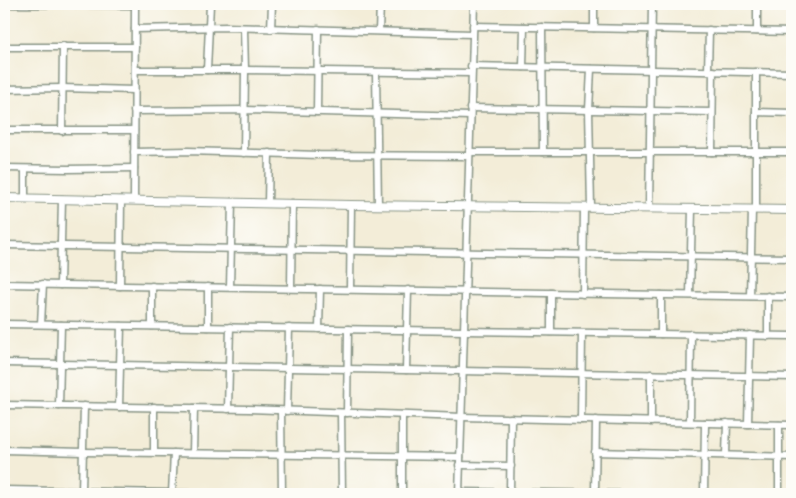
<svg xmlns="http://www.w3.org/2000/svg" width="796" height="498" font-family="Pangolin,sans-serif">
	<rect width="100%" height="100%" fill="#fdfcf7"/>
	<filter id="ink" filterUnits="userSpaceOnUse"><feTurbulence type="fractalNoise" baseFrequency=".02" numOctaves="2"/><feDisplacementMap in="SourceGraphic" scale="10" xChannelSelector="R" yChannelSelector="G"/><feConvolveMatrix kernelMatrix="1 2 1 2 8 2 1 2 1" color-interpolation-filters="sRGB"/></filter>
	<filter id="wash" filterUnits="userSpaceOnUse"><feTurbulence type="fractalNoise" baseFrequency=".0096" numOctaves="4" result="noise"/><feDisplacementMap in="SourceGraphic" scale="20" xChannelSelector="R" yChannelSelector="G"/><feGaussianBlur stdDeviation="1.12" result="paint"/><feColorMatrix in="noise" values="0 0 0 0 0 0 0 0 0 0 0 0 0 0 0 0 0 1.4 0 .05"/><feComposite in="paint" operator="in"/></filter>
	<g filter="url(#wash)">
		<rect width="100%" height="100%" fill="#f3edd8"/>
	</g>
	<g filter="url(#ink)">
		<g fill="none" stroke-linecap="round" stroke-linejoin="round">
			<g stroke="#899586" stroke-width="9">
				<g id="minor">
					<path d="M4 4 135 5"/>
					<path d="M473 26 792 32"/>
					<path d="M542 27 543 152"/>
					<path d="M594 28V4"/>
					<path d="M135 29 226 27 472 34"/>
					<path d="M244 29 245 70 244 153"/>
					<path d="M271 29 272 4"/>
					<path d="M379 31 380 4"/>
					<path d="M757 31V4"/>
					<path d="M4 47H135"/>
					<path d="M471 66 792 73"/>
					<path d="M523 67 524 27"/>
					<path d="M135 70H245L471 73"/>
					<path d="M207 70 210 4"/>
					<path d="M708 71 709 30"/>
					<path d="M376 72 378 205"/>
					<path d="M756 72V209"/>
					<path d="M4 89 62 88 134 90"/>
					<path d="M470 108 711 112"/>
					<path d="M134 111 245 110 470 116"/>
					<path d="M317 112 318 29"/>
					<path d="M756 112 792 113"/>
					<path d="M4 130H134"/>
					<path d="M62 131 63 46"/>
					<path d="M134 152 188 151 319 155 469 156"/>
					<path d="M469 152H792"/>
					<path d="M712 152 713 71"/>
					<path d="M4 168 68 169 134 168"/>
					<path d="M25 169V198"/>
					<path d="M134 200 135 4"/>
					<path d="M268 203 269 153"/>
					<path d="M591 208 589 110 591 69"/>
					<path d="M649 208 652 4"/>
					<path d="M4 245 792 258"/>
					<path d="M4 284 792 297"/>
					<path d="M60 285 62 199"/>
					<path d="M120 286 121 200"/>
					<path d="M230 287 232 202"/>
					<path d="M291 288 292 203"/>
					<path d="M350 289 351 205"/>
					<path d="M551 293V332"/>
					<path d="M583 294 584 208"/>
					<path d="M661 295V334"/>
					<path d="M690 295 692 209"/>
					<path d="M750 296 752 210"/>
					<path d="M768 296V336"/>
					<path d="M4 324 792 336"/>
					<path d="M41 324 43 284"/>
					<path d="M152 326V286"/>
					<path d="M208 327V287"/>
					<path d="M319 329 320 289"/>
					<path d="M4 363 792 377"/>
					<path d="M406 370 408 290"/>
					<path d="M4 405 249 409 462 417 792 425"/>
					<path d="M59 406 61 325"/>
					<path d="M119 407 121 326"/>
					<path d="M154 407V452"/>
					<path d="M228 409 230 327"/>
					<path d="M281 411 282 494"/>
					<path d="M287 411 289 328"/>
					<path d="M341 413 342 494"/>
					<path d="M347 413 348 329"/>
					<path d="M402 415V494"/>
					<path d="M581 420 582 333"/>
					<path d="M651 422V374"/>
					<path d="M690 422 691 334"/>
					<path d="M748 424 750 335"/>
					<path d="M779 425V494"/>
					<path d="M4 450 83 452 460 457"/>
					<path d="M595 452 792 457"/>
					<path d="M193 453 194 408"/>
					<path d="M726 455 727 423"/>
					<path d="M459 465 511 466"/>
					<path d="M4 490 224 494"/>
					<path d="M82 491 84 406"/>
					<path d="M459 492 630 494"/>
					<path d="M510 492 511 418"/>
					<path d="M172 493 174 453"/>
					<path d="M595 493 596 420"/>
					<path d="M459 494 474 4"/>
					<path d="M704 494 705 423"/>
				</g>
			</g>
			<g stroke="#899586" stroke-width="10">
				<path id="tertiary" d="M4 198 351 205 792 210"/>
			</g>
			<use href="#minor" stroke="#fff" stroke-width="6"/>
			<use href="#tertiary" stroke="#fff" stroke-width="8"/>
		</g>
	</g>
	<rect width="796" height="498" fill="none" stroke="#fdfcf7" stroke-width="20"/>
</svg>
